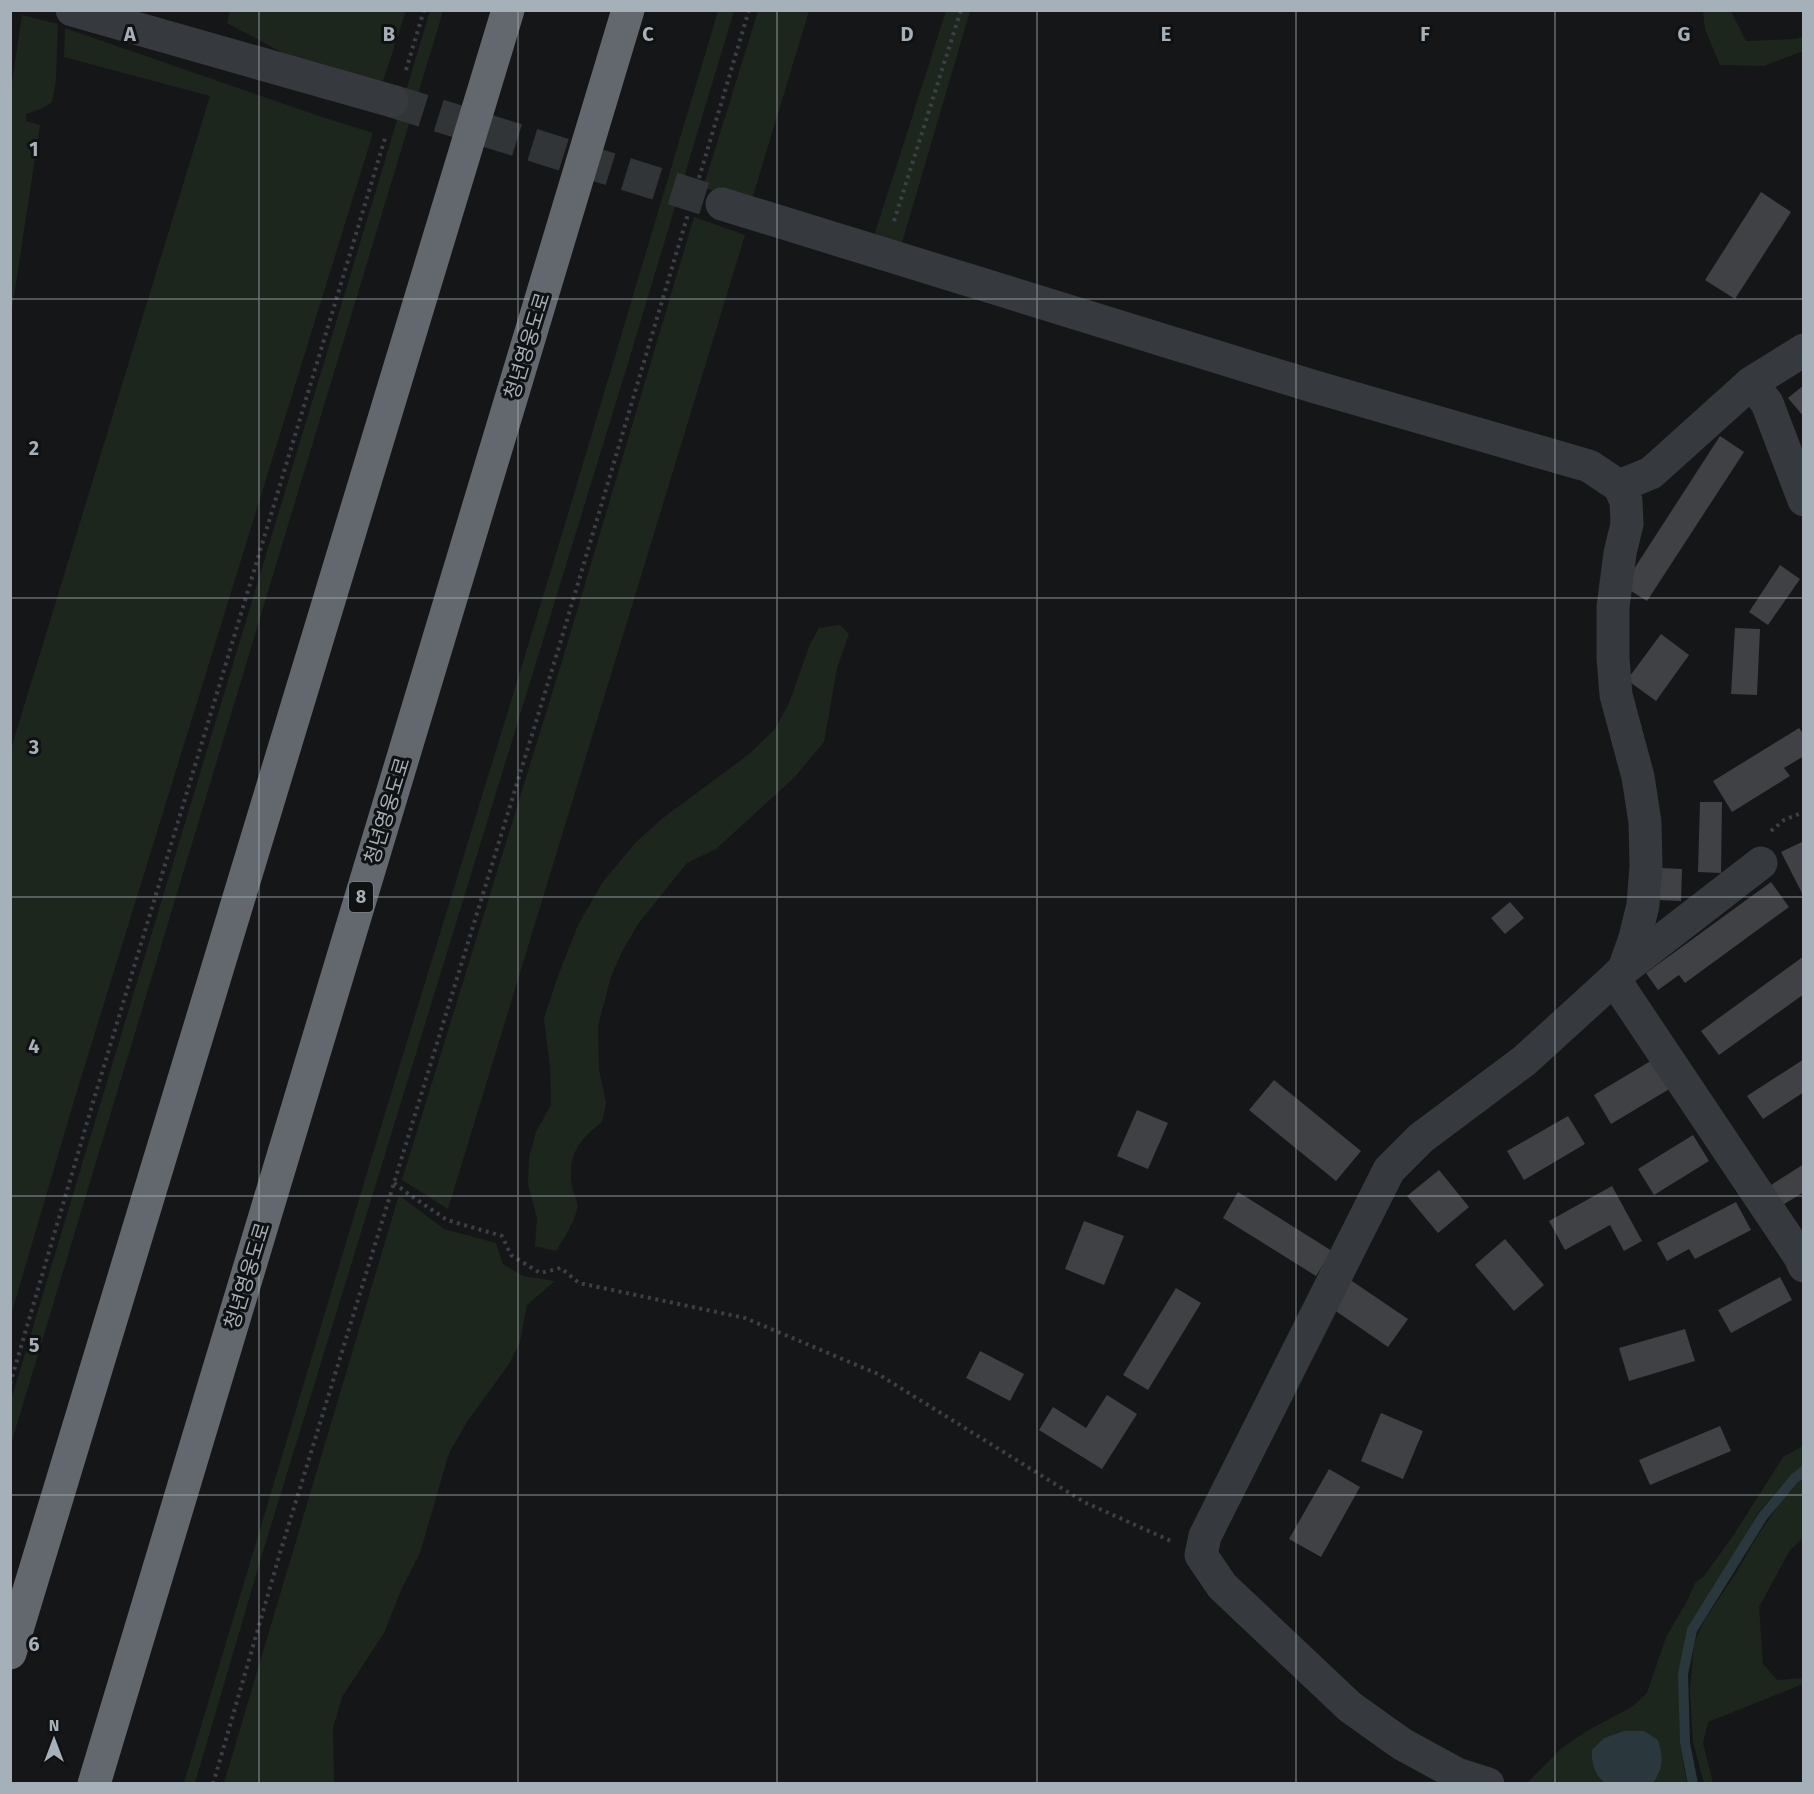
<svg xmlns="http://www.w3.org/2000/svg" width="1814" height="1794" font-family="'Fira Sans','Noto Sans KR',sans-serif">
	<rect width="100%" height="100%" fill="#151618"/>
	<g fill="#1d261d">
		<path d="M230 11H406L379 93 328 77 227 23Z"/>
		<path d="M430 11H443L11 1444V1400Z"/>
		<path d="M718 11H734L625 373 261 1558 195 1783H184L369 1166 559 544Z"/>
		<path d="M758 11H809L752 199 703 188Z"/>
		<path d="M946 11H970L901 246 874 236Z"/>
		<path d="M1703 11H1731L1746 41 1796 39 1803 36V51L1764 66 1720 65 1705 29Z"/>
		<path d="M22 15 58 24 56 80 52 102 41 109 26 114V121L40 125 11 316 10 96Z"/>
		<path d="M65 28 319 116 373 133 76 1094 11 1315V749L210 96 64 57Z"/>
		<path d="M694 217 745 235 448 1209 402 1180 566 648Z"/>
		<path d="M840 625 849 634 837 668 824 742 795 777 716 849 687 863 638 924 623 950 611 976 598 1026 599 1069 606 1103 602 1122C579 1140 567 1155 572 1186 573 1193 579 1202 577 1209 574 1223 564 1238 556 1251L535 1246 537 1219 528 1184 529 1157 536 1132 551 1105 550 1067 544 1018 558 976 578 925 602 883 636 842 663 818 749 754 775 729 790 701 810 644 819 628Z"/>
		<path d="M399 1195 444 1229 496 1243 503 1264 523 1276 555 1281 527 1305 520 1342 509 1364 467 1422 449 1453 420 1553 401 1590 384 1633 342 1697 333 1728 334 1783H224Z"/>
		<path d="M1803 1446V1466L1785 1482 1758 1513 1722 1577 1689 1627 1679 1679 1680 1745 1687 1783H1653L1659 1774 1644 1731H1624L1604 1738 1601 1780 1605 1783 1526 1784 1562 1748 1585 1732 1633 1706 1647 1693 1666 1637 1686 1603 1695 1583 1704 1576 1733 1536 1783 1457Z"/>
		<path d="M1803 1477V1538L1790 1550 1759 1607 1763 1664 1777 1680 1803 1678V1684L1708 1722 1703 1743 1713 1783H1704L1693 1742 1690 1691 1694 1643 1704 1621 1736 1573 1758 1535 1782 1500Z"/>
	</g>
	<path fill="#2a383d" d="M1624 1731H1644L1658 1740C1663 1757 1664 1768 1653 1783H1605C1595 1776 1591 1762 1592 1750L1604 1738Z"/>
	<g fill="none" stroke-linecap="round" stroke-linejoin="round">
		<path stroke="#2a383d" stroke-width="10" d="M1693 1784 1685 1743 1683 1674 1692 1630 1763 1516 1794 1479 1804 1471"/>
	</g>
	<g fill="#3f4145">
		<path d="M1761 192 1791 212 1735 299 1705 280Z"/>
		<path d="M1804 385V417L1788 398Z"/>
		<path d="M1720 436 1744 452 1647 601 1623 586Z"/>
		<path d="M1780 565 1800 579 1768 625 1749 612Z"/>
		<path d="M1735 628 1760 629 1757 695 1731 694Z"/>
		<path d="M1661 634 1689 655 1656 701 1627 680Z"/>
		<path d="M1799 728 1804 735V756L1784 768 1790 776 1732 812 1713 781Z"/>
		<path d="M1700 802H1722L1721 873 1698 872Z"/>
		<path d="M1804 841V897L1781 852Z"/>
		<path d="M1661 868 1682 869 1681 901 1659 900Z"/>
		<path d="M1771 882 1789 907 1685 983 1679 975 1658 990 1646 973Z"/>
		<path d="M1510 902 1524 918 1505 934 1491 918Z"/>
		<path d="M1804 956V994L1719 1055 1701 1031Z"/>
		<path d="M1654 1059 1671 1088 1611 1124 1594 1095Z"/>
		<path d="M1804 1059V1092L1763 1119 1747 1096Z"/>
		<path d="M1274 1080 1361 1151 1336 1181 1249 1110Z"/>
		<path d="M1137 1110 1168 1123 1148 1169 1117 1156Z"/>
		<path d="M1568 1116 1585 1144 1524 1180 1507 1151Z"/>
		<path d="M1693 1135 1709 1161 1654 1195 1638 1169Z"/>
		<path d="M1804 1164V1192L1781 1206 1768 1187Z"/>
		<path d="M1439 1170 1469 1207 1438 1233 1407 1196Z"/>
		<path d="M1612 1186 1642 1241 1624 1251 1610 1225 1565 1250 1549 1221Z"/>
		<path d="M1238 1192 1332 1251 1316 1276 1223 1218Z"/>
		<path d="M1736 1202 1751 1230 1695 1259 1689 1249 1667 1261 1657 1243Z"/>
		<path d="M1084 1221 1124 1236 1104 1285 1065 1269Z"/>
		<path d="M1505 1239 1544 1285 1514 1311 1475 1265Z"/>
		<path d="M1780 1277 1792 1300 1731 1333 1718 1310Z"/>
		<path d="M1349 1279 1408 1319 1388 1347 1330 1307Z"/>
		<path d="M1176 1288 1201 1303 1148 1390 1123 1375Z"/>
		<path d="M1685 1329 1695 1361 1629 1381 1619 1348Z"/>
		<path d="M980 1351 1024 1374 1010 1401 966 1378Z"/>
		<path d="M1107 1395 1137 1414 1102 1469 1039 1430 1053 1407 1086 1428Z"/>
		<path d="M1381 1413 1423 1431 1403 1479 1361 1461Z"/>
		<path d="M1720 1426 1731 1451 1650 1485 1639 1460Z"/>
		<path d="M1329 1469 1360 1487 1321 1557 1289 1539Z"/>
	</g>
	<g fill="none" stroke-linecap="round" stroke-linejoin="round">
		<path stroke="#323538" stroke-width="33" stroke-dasharray="33 16" stroke-linecap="butt" d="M392 101 722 204"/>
		<g stroke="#3c4044" stroke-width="4" stroke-dasharray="3 4.5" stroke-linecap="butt">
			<path d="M406 70 424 10"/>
			<path d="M699 178 749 10"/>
			<path d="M894 221 961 10"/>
			<path d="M1771 831 1784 820 1804 812"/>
			<path d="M394 1183 410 1195 447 1220 502 1236 511 1255 540 1273 561 1268 579 1283 745 1318 878 1374 1084 1502 1171 1541"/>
			<path d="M10 1384 94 1099 386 135"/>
			<path d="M213 1784 280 1553 559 647 688 214"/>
		</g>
		<g stroke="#36393d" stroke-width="33">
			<path d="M72 10 392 101"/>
			<path d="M722 204 1312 386 1589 466 1619 486 1626 501 1627 524 1620 553 1613 607V658L1616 695 1638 777 1645 822 1646 866 1643 905 1635 938 1624 969 1614 979 1524 1061 1421 1138 1389 1170 1205 1536 1201 1555 1222 1586 1350 1707 1402 1744 1457 1774 1488 1784"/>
			<path d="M1751 383 1767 403 1804 500"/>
			<path d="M1619 486 1651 473 1751 383 1804 350"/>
			<path d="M1624 969 1761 863"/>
			<path d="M1614 979 1800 1257 1804 1266"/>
		</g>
		<g stroke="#62686e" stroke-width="33">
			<path d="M10 1653 508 10"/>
			<path d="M94 1784 628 10"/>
		</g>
	</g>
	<path fill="none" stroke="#a6b0b9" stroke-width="1.5" stroke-opacity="0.55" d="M259 10V1784M518 10V1784M777 10V1784M1037 10V1784M1296 10V1784M1555 10V1784M10 299H1804M10 598H1804M10 897H1804M10 1196H1804M10 1495H1804"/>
	<g text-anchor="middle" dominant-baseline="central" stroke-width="6" stroke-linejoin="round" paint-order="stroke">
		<rect fill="#101113" stroke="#798087" stroke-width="1.5" x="349" y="882" width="24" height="30" rx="4.5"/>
		<g font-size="18" font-weight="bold" fill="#a6b0b9">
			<text x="361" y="897">8</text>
		</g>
		<g font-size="20" fill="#a6b0b9" stroke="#101113">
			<text transform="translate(527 346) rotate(-73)">청년영웅도로</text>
			<text transform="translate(387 811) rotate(-73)">청년영웅도로</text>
			<text transform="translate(247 1276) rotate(-73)">청년영웅도로</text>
		</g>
	</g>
	<g font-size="20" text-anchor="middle" font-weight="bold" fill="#a6b0b9" stroke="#101113" stroke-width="6" stroke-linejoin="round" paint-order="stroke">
		<text x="130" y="41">A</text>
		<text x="389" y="41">B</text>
		<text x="648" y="41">C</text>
		<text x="907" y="41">D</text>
		<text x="1166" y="41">E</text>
		<text x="1425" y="41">F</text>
		<text x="1684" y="41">G</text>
		<text x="34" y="156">1</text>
		<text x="34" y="455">2</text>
		<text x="34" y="754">3</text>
		<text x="34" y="1053">4</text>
		<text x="34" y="1352">5</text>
		<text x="34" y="1651">6</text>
	</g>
	<rect width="1814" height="1794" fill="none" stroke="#a6b0b9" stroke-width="24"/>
	<g transform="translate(54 1740)" stroke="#101113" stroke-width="4.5" paint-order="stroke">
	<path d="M0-4.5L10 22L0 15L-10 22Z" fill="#a6b0b9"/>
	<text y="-9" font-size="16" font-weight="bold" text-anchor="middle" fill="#a6b0b9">N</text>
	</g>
</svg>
